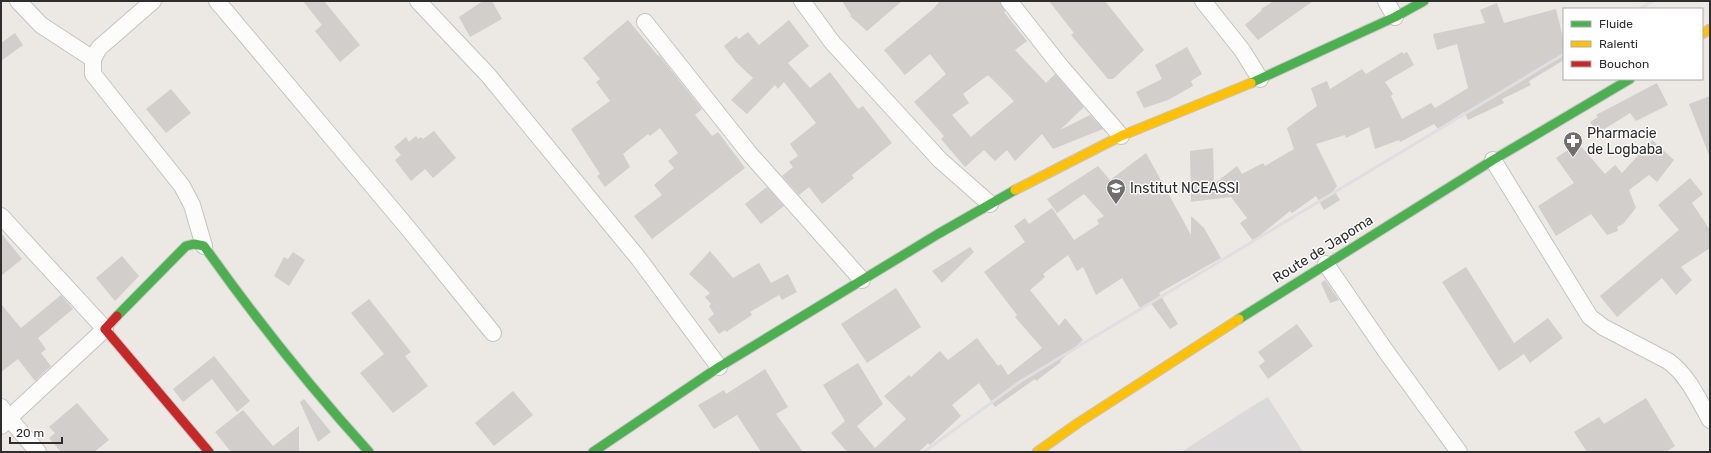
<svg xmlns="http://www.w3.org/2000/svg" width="1711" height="453" font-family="Rubik,sans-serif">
	<rect width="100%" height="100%" fill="#ece8e4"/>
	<path fill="#dcd9db" d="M1268 397 1303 452H1181L1259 402Z"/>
	<g fill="#d1cecb" fill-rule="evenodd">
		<path d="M303 1H324L360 45 340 62 315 31 322 25Z"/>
		<path d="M483 1H492L502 19 470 37 459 17Z"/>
		<path d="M842 1H902L867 31 850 16 851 15Z"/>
		<path d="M940 1H1000L1005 11 1004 12 1027 41 1015 50 1046 83 1055 74 1084 107 1060 130 1090 115 1103 129 1053 149 1042 134 1015 161 1007 150 995 161 984 150 965 167 941 139 944 136 914 102 946 74 930 54 905 75 884 50 933 9ZM988 75 1014 101 971 137 952 115 969 103 963 94Z"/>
		<path d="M1049 1H1105L1144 50 1113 79H1108L1071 35 1074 33Z"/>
		<path d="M1274 1H1313L1258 40 1245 25 1262 10 1261 9Z"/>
		<path d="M1497 3 1504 23 1556 9 1564 41V60L1529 81 1531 85 1502 99 1504 103 1468 120 1464 112 1438 129 1434 124 1400 142 1399 140 1375 149 1369 127 1346 138 1345 135 1316 144 1337 186 1334 190 1340 200 1324 210 1316 196 1292 213 1290 211 1253 241 1240 223 1247 218 1231 197 1189 202 1191 201 1190 151 1213 148 1214 184 1237 166 1242 174 1263 163 1265 166 1294 149 1287 128 1317 106 1311 88 1327 81 1330 89 1362 69 1366 74 1402 52 1404 54 1407 52 1414 65 1385 82 1393 94 1391 96 1402 119 1431 103 1435 108 1468 88 1457 44 1437 50 1433 34 1485 23 1480 10Z"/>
		<path d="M628 20 658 56 659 55 702 109 695 115 712 136 718 132 745 168 652 239 634 216 662 195 654 185 674 168 668 161 678 153 660 128 650 136 648 134 623 154 630 167 605 187 597 176 600 174 571 129 610 101 596 82 600 79 583 58Z"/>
		<path d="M789 20 809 46 788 63 810 88 830 72 858 109 863 106 892 143 852 175 854 178 822 204 809 187 799 195 782 176 793 167 789 162 798 156 790 144 816 123 784 82 778 89 775 85 747 114 731 100 753 78 736 62 724 46 736 36 739 39 748 32 759 45Z"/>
		<path d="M15 33 23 45 1 61V43Z"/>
		<path d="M1187 47 1202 74 1191 81 1193 86 1168 100 1144 108 1136 92 1162 79 1155 65Z"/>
		<path d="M1657 83 1668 105 1636 121 1630 113 1598 133 1590 122 1598 117 1596 115Z"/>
		<path d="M171 89 191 113 166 133 146 109Z"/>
		<path d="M1710 96V155H1709L1689 104Z"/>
		<path d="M434 131 456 158 433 178 425 169 411 181 395 160 401 155 394 147 406 137 409 142 416 136 418 139 421 137 423 139Z"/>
		<path d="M1652 140 1674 160 1657 182 1649 175 1629 190 1636 208 1623 224 1617 227 1618 231 1607 235 1591 214 1556 236 1538 206 1574 183 1556 158 1578 143 1605 174 1615 165 1622 173Z"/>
		<path d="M1146 153 1191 235V216L1204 228 1221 258 1159 293 1178 324 1170 329 1150 302 1140 308 1122 278 1096 295 1083 267 1077 271 1068 255 1043 274 1045 277 1030 290 1059 326 1065 318 1083 340 1060 361 1061 362 1036 381 1035 379 995 407 979 383 952 405 961 416 930 445 928 443 919 452H847L831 433 845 421 823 385 858 363 883 404 857 426 875 448 906 419 884 396 909 375 911 377 940 351 948 360 977 338 998 366 1001 364 1008 375 1042 348 1015 317 1017 315 984 272 1025 242 1014 226 1025 218 1029 224 1052 208 1074 240 1099 224 1097 220 1104 216 1084 194 1057 213 1047 199 1098 166 1110 180Z"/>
		<path d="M1690 178 1703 194 1692 203 1710 230V248L1681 267 1692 280 1676 295 1662 278 1617 317 1600 296 1679 230 1658 205Z"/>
		<path d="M767 187 784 206 761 224 745 204Z"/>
		<path d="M1 233 22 259 1 276Z"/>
		<path d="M970 247 974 252 942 283 932 271Z"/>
		<path d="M710 251 733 278 759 263 771 283 788 274 797 292 782 300 779 295 750 312 752 315 726 332 725 330 719 334 708 319 714 314 709 306 711 304 705 297 710 293 689 274Z"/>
		<path d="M293 252 305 260 289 286 274 276 284 257 288 259Z"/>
		<path d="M122 256 139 276 115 301 96 278Z"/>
		<path d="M1466 267 1514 343 1548 318 1563 338 1530 363 1524 354 1499 371 1442 282Z"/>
		<path d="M1325 280 1339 300 1330 303 1321 283Z"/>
		<path d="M896 288 921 327 867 363 841 324Z"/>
		<path d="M61 295 73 309 38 338 46 349 41 353 51 366 35 381 18 359 1 372V304L21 328Z"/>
		<path d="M369 299 411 352 405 356 428 386 393 413 360 373 384 354 351 313Z"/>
		<path d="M1297 324 1313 346 1268 379 1259 366 1265 361 1258 352Z"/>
		<path d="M214 356 250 401 237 412 212 379 183 402 173 389Z"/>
		<path d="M765 369 788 407 776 414 803 452H761L737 415 714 429 698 405 724 390 726 394Z"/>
		<path d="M513 391 533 415 494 446 475 423Z"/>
		<path d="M1646 398 1675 446 1666 452H1587L1574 432 1599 417 1604 424Z"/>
		<path d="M304 399 331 432 318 442 300 402Z"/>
		<path d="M77 403 109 440 94 452H61L49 438 55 433 49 427Z"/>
		<path d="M243 410 273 446 299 426V452H231L215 432Z"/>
	</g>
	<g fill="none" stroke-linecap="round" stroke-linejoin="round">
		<g stroke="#c5c4c5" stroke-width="18">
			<g id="street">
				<path d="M18 1 41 25 93 59"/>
				<path d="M153 1 99 48 93 59V74L182 186 192 205 204 246"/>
				<path d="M217 1 407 227 493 333"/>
				<path d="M418 1 488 75 639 259 719 367"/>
				<path d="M802 1 832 42 940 160 990 204"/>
				<path d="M1009 1 1062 68 1121 136"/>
				<path d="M1203 1 1242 50 1260 79"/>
				<path d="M1386 1 1395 17"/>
				<path d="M645 22 749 153 862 280"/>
				<path d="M1493 160 1590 317 1603 327 1668 361C1687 374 1699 400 1710 420"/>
				<path d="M1 216 105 329 9 418 1 407"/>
				<path d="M1326 264 1385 350 1459 452"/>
				<path d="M1 426 9 418 38 452"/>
			</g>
		</g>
		<g stroke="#c5c4c5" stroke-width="11">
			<g id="fast">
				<path d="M1251 83 1395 17 1424 1"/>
				<path d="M117 316 186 246 194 244 204 246C255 318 310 387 369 452"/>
				<path d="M1239 319 1493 160 1630 79"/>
				<path d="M593 452 719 367 938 234 1015 190"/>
			</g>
		</g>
		<g stroke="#c5c4c5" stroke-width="11">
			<g id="slow">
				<path d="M1702 34 1710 29"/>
				<path d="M1015 190 1121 136 1251 83"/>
				<path d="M1037 452 1078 423 1239 319"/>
			</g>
		</g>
		<g stroke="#c5c4c5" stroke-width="11">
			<path id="jam" d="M117 316 105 329 209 452"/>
		</g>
		<use href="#street" stroke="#fcfcfb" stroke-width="16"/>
		<use href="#fast" stroke="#4caf50" stroke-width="9"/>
		<use href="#slow" stroke="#ffc107" stroke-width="9"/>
		<use href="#jam" stroke="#c62828" stroke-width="9"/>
		<g stroke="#dfdfe1" stroke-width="3">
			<path d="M1639 9 1653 1"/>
			<path d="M924 452 1021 381 1564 54"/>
		</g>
	</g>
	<defs>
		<g id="pharmacy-pin" transform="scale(1)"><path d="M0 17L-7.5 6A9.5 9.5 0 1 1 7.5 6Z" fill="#706f6e" stroke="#fff"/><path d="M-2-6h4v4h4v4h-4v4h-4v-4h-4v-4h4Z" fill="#fff"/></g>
		<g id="school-pin" transform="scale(1)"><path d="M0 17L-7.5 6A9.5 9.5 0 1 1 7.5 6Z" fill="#706f6e" stroke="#fff"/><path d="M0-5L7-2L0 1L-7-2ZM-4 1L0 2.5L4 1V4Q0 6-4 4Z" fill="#fff"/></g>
	</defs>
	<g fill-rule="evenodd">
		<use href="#pharmacy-pin" x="1573" y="141"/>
		<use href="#school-pin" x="1116" y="188"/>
	</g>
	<g text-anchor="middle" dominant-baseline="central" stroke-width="3" stroke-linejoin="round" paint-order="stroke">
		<g font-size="14" fill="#2e2e2e" stroke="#fff" text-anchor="start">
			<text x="1587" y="133">Pharmacie<tspan x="1587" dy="16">de Logbaba</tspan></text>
			<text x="1130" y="188">Institut NCEASSI</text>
		</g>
		<g font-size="14" fill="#2e2e2e" stroke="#fff">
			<text transform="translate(1323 249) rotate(-32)">Route de Japoma</text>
		</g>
	</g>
	<rect width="1711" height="453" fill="none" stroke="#2e2e2e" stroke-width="4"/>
	<rect x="1563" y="8" width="140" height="72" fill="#ffffff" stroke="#ababab"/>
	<rect x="1571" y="21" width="20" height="6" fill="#4caf50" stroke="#ababab"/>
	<text x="1599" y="28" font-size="12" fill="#2e2e2e">Fluide</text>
	<rect x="1571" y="41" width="20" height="6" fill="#ffc107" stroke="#ababab"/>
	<text x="1599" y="48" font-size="12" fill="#2e2e2e">Ralenti</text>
	<rect x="1571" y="61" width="20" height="6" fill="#c62828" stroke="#ababab"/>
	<text x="1599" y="68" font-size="12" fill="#2e2e2e">Bouchon</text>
	<path d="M10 437v6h52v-6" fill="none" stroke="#2e2e2e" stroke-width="2"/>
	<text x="16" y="437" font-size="12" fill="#2e2e2e" stroke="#ffffff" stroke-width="3" paint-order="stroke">20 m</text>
</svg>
